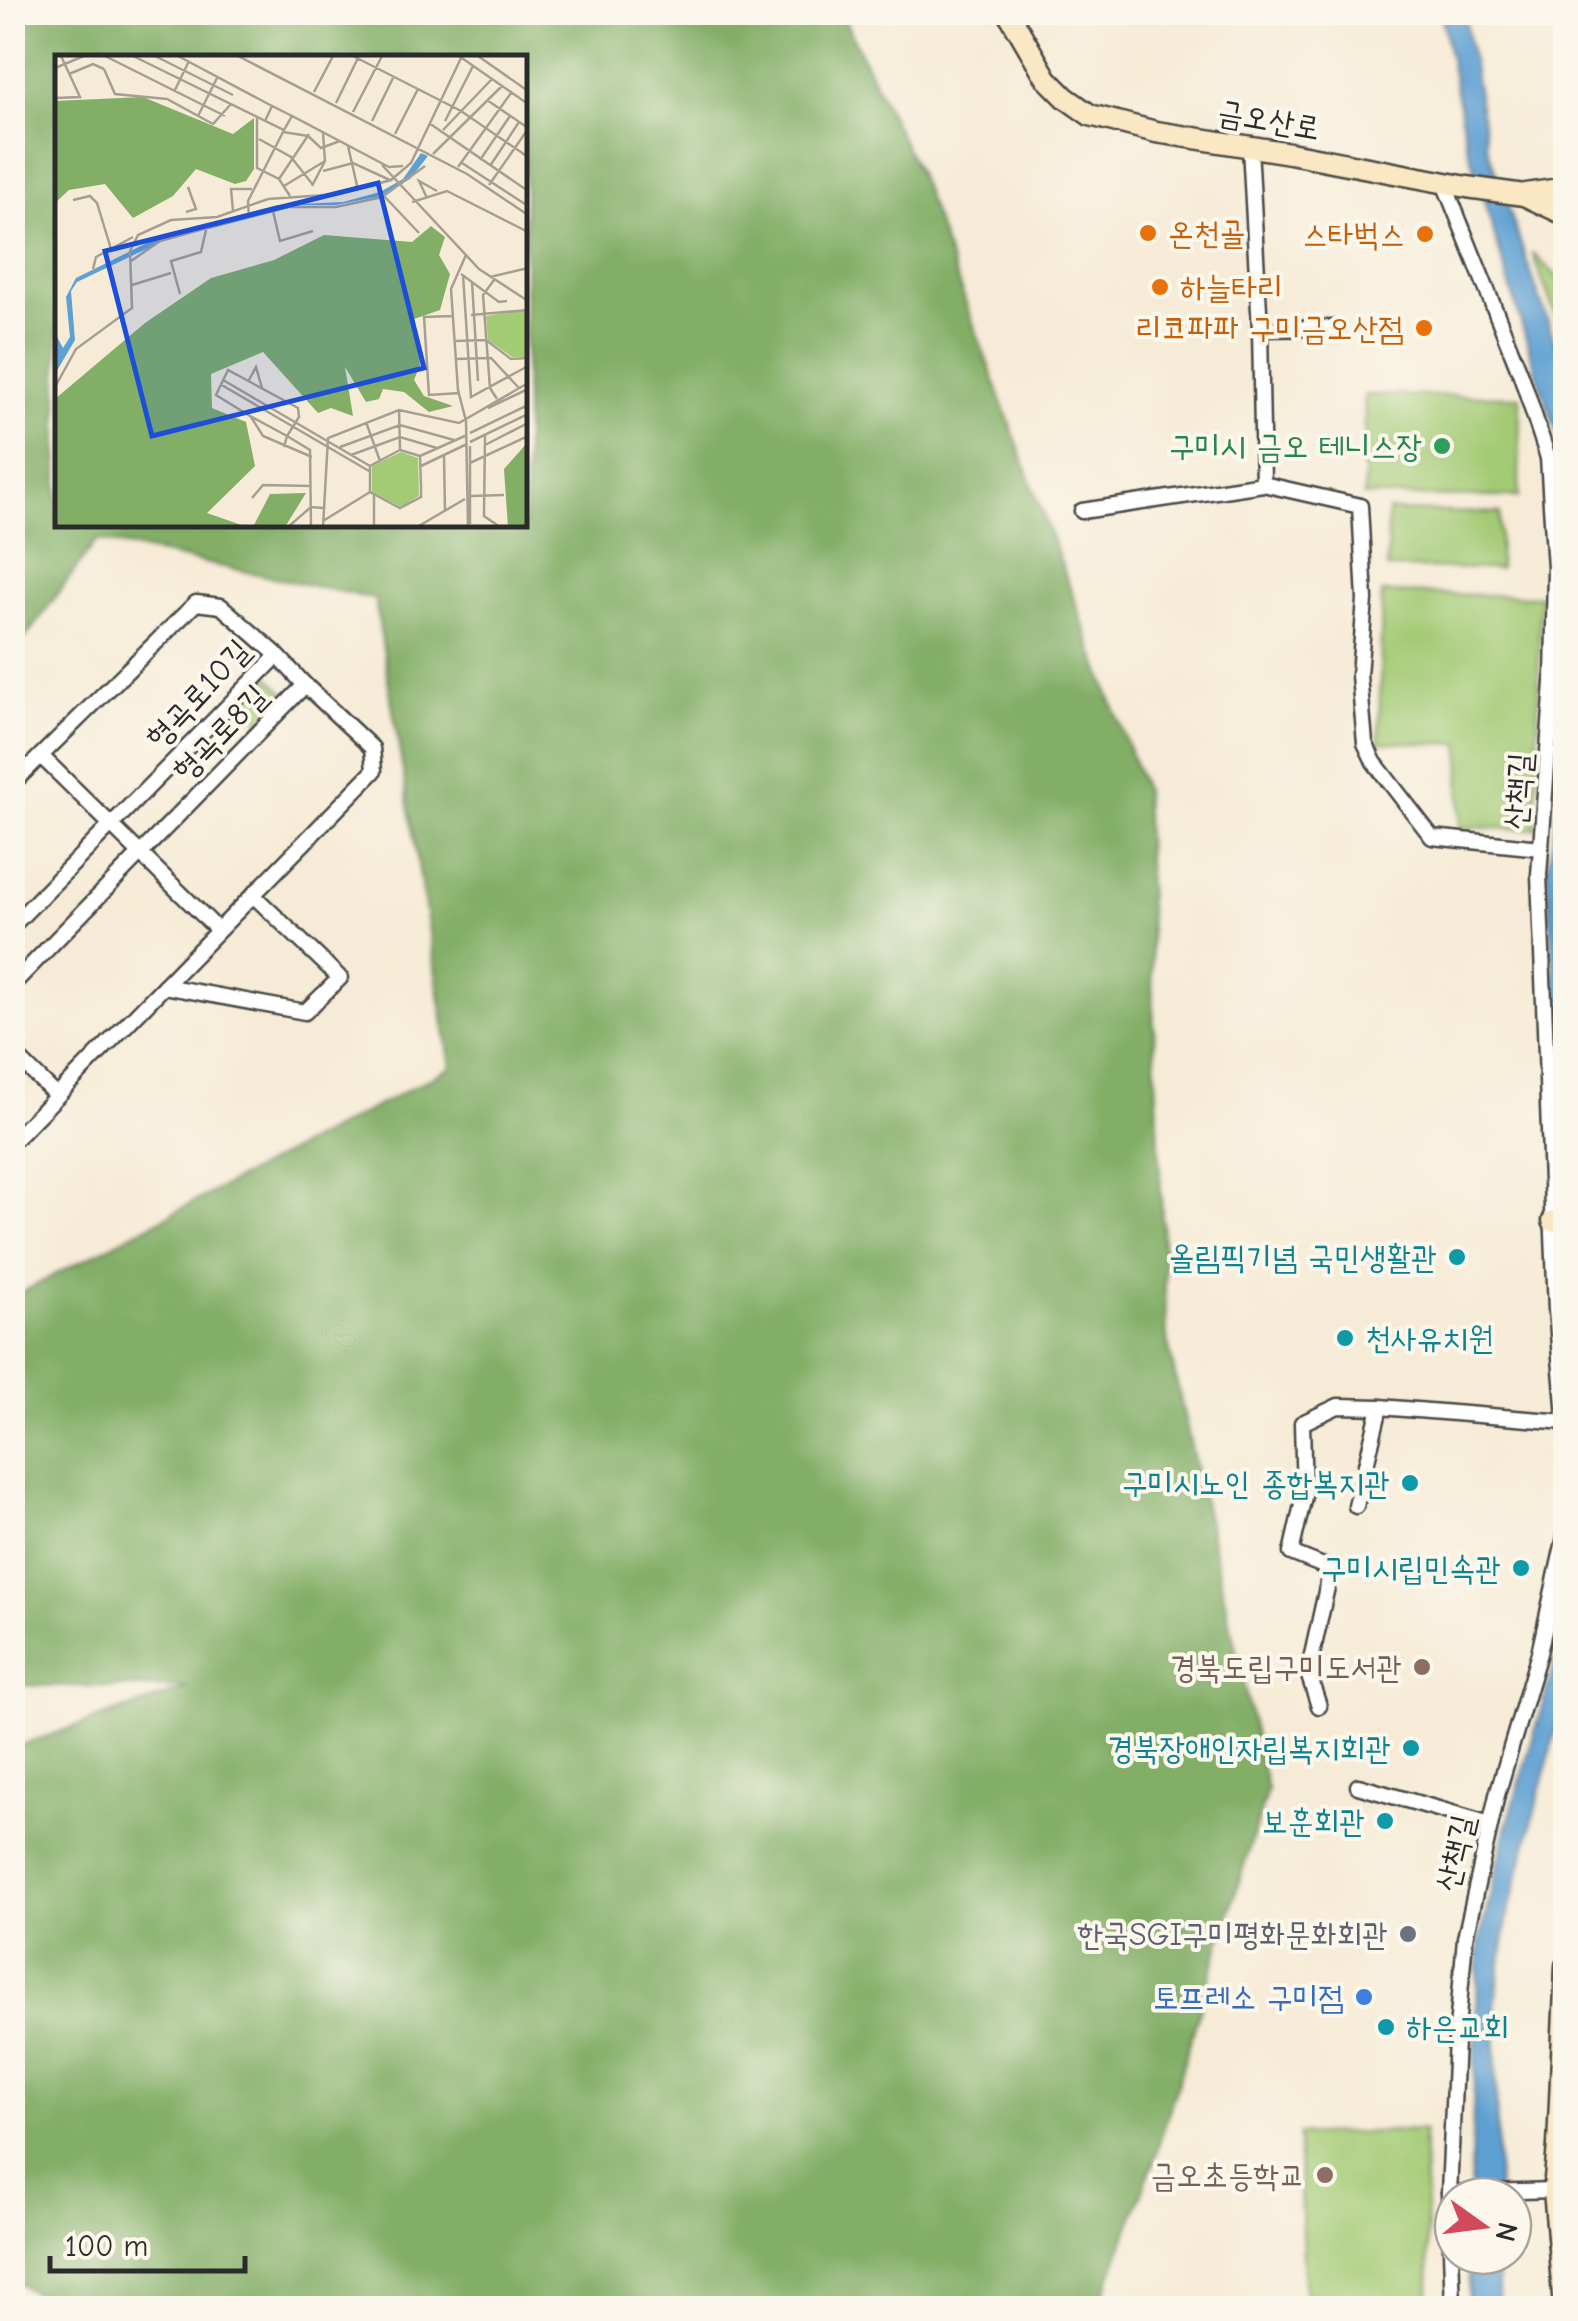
<svg xmlns="http://www.w3.org/2000/svg" width="1578" height="2321" font-family="'Comic Neue','Poor Story',sans-serif">
	<rect width="100%" height="100%" fill="#fbf7ec"/>
	<filter id="ink" filterUnits="userSpaceOnUse"><feTurbulence type="fractalNoise" baseFrequency=".01" numOctaves="2"/><feDisplacementMap in="SourceGraphic" scale="20" xChannelSelector="R" yChannelSelector="G"/><feConvolveMatrix kernelMatrix="1 2 1 2 8 2 1 2 1" color-interpolation-filters="sRGB"/></filter>
	<filter id="wash" filterUnits="userSpaceOnUse"><feTurbulence type="fractalNoise" baseFrequency=".0048" numOctaves="4" result="noise"/><feDisplacementMap in="SourceGraphic" scale="40" xChannelSelector="R" yChannelSelector="G"/><feGaussianBlur stdDeviation="2.25" result="paint"/><feColorMatrix in="noise" values="0 0 0 0 0 0 0 0 0 0 0 0 0 0 0 0 0 1.4 0 .05"/><feComposite in="paint" operator="in"/></filter>
	<g filter="url(#wash)">
		<rect width="100%" height="100%" fill="#f6ebd6"/>
		<g fill="#a3ca74" stroke="#677a50" stroke-width="2.5">
			<path d="M1532 253 1565 284V341Z"/>
			<path d="M1365 395 1520 396 1519 497 1364 496Z"/>
			<path d="M1388 511 1500 513 1499 569 1387 568Z"/>
			<path d="M1382 593 1540 596 1536 829 1460 827 1461 744 1379 742Z"/>
			<path d="M265 673 288 696 264 725 238 698Z"/>
			<path d="M1423 2130 1430 2308H1305L1298 2135Z"/>
		</g>
		<path fill="#82ae66" stroke="#566c48" stroke-width="2.5" fill-rule="evenodd" d="M13 12 841 13 918 173 1144 790 1167 1339 1267 1790 1153 2163 1099 2308H163L34 2293 13 2280V1748L188 1688 13 1685V1297L451 1067 375 599 97 540 13 655ZM58 58H525V525H58Z"/>
		<g fill="#5fa0d2" stroke="#45667e" stroke-width="2.5">
			<path d="M1441 13H1464L1487 147 1565 371V484L1563 450 1542 391 1466 142Z"/>
			<path d="M1565 766V1102L1547 873Z"/>
			<path d="M1565 1610V1696L1508 1915 1495 2004 1498 2196H1470L1479 1943 1505 1833 1555 1662Z"/>
			<path d="M1469 2256H1498V2308H1468Z"/>
		</g>
	</g>
	<g filter="url(#ink)">
		<g fill="none" stroke-linecap="round" stroke-linejoin="round">
			<g stroke="#494845" stroke-width="19">
				<g id="street">
					<path d="M1250 147 1260 329 1263 484"/>
					<path d="M1444 183 1521 375 1548 458 1555 568 1553 682 1539 875 1556 1310 1566 1429"/>
					<path d="M1260 329 1338 328"/>
					<path d="M1082 511 1263 484 1360 506 1365 600 1359 675 1365 743 1374 762 1432 837 1541 848"/>
					<path d="M41 756 218 930"/>
					<path d="M12 784 196 603 221 606 275 653 305 685 372 748 374 771 12 1142"/>
					<path d="M12 926 277 656"/>
					<path d="M12 985 305 685"/>
					<path d="M164 986 305 1012 340 978 253 895"/>
					<path d="M12 1052 57 1096"/>
					<path d="M1356 1506 1380 1407"/>
					<path d="M1319 1706 1308 1673 1331 1569 1291 1553 1304 1496 1302 1423 1338 1406 1380 1407 1565 1422"/>
					<path d="M1358 1786 1490 1824"/>
					<path d="M1449 2193 1554 2190"/>
					<path d="M1453 2308 1449 2193 1456 2040 1465 1938 1497 1795 1539 1653 1566 1532"/>
				</g>
			</g>
			<g stroke="#494845" stroke-width="25">
				<g id="secondary">
					<path d="M1008 12 1047 79 1066 98 1090 115 1156 132 1290 153 1467 187 1524 195 1566 215"/>
					<path d="M1526 194 1566 188"/>
					<path d="M1553 1221 1566 1220"/>
					<path d="M1564 2308 1554 2190 1558 2145 1566 1966"/>
				</g>
			</g>
			<use href="#street" stroke="#fff" stroke-width="14"/>
			<use href="#secondary" stroke="#fae7c3" stroke-width="20"/>
		</g>
	</g>
	<g fill="#e8710a" stroke="#fbf7ec" stroke-width="4">
		<circle cx="1148" cy="233" r="10"/>
		<circle cx="1425" cy="234" r="10"/>
		<circle cx="1160" cy="287" r="10"/>
		<circle cx="1424" cy="328" r="10"/>
	</g>
	<circle fill="#2e9e5b" stroke="#fbf7ec" stroke-width="4" cx="1442" cy="446" r="10"/>
	<g fill="#0f9aa8" stroke="#fbf7ec" stroke-width="4">
		<circle cx="1457" cy="1257" r="10"/>
		<circle cx="1345" cy="1338" r="10"/>
		<circle cx="1410" cy="1483" r="10"/>
		<circle cx="1521" cy="1568" r="10"/>
		<circle cx="1411" cy="1748" r="10"/>
		<circle cx="1385" cy="1821" r="10"/>
		<circle cx="1386" cy="2027" r="10"/>
	</g>
	<g fill="#8d6e63" stroke="#fbf7ec" stroke-width="4">
		<circle cx="1422" cy="1667" r="10"/>
		<circle cx="1325" cy="2175" r="10"/>
	</g>
	<circle fill="#6b7280" stroke="#fbf7ec" stroke-width="4" cx="1408" cy="1934" r="10"/>
	<circle fill="#3f7fe0" stroke="#fbf7ec" stroke-width="4" cx="1364" cy="1997" r="10"/>
	<g text-anchor="middle" dominant-baseline="central" stroke-width="8" stroke-linejoin="round" paint-order="stroke">
		<g font-size="32" fill="#2b2b2b" stroke="#fbf7ec">
			<text transform="translate(1269 120) rotate(10)">금오산로</text>
			<text transform="translate(198 694) rotate(-47)">형곡로10길</text>
			<text transform="translate(220 733) rotate(-46)">형곡로8길</text>
			<text transform="translate(1518 791) rotate(-86)">산책길</text>
			<text transform="translate(1455 1853) rotate(-77)">산책길</text>
		</g>
		<g font-size="32" fill="#c56008" stroke="#fbf7ec" text-anchor="start">
			<text x="1168" y="233">온천골</text>
			<text x="1405" y="234" text-anchor="end">스타벅스</text>
			<text x="1180" y="287">하늘타리</text>
			<text x="1404" y="328" text-anchor="end">리코파파 구미금오산점</text>
		</g>
		<g font-size="32" fill="#27864d" stroke="#fbf7ec" text-anchor="end">
			<text x="1422" y="446">구미시 금오 테니스장</text>
		</g>
		<g font-size="32" fill="#0d838f" stroke="#fbf7ec" text-anchor="end">
			<text x="1437" y="1257">올림픽기념 국민생활관</text>
			<text x="1365" y="1338" text-anchor="start">천사유치원</text>
			<text x="1390" y="1483">구미시노인 종합복지관</text>
			<text x="1501" y="1568">구미시립민속관</text>
			<text x="1391" y="1748">경북장애인자립복지회관</text>
			<text x="1365" y="1821">보훈회관</text>
			<text x="1406" y="2027" text-anchor="start">하은교회</text>
		</g>
		<g font-size="32" fill="#785e54" stroke="#fbf7ec" text-anchor="end">
			<text x="1402" y="1667">경북도립구미도서관</text>
			<text x="1305" y="2175">금오초등학교</text>
		</g>
		<g font-size="32" fill="#5b616d" stroke="#fbf7ec" text-anchor="end">
			<text x="1388" y="1934">한국SGI구미평화문화회관</text>
		</g>
		<g font-size="32" fill="#366cbe" stroke="#fbf7ec" text-anchor="end">
			<text x="1344" y="1997">토프레소 구미점</text>
		</g>
	</g>
	<g transform="translate(55 55)">
		<rect width="472" height="472" fill="#f6ebd6"/>
		<path d="M466 255 472 258V302H457L433 285 431 261ZM346 397 363 403 364 441 346 452 317 437V411Z" fill="#a3ca74"/>
		<path d="M88 42 178 79 199 63V114L191 126 180 129 141 114 118 141 78 163 50 129 14 135 0 148V46ZM376 171 390 182 384 200 395 219 385 255 359 264 365 310 359 325 369 341 398 351 374 357 349 337 328 334 324 344 311 347 290 312 298 361 276 353 263 358 208 297 156 319 157 353 191 367 200 411 152 458 192 472H0V344L90 268 156 223 219 205 269 180 357 187ZM472 388V472H453L449 414ZM251 438 230 472H198L215 439Z" fill="#82ae66"/>
		<path d="M366 98 373 101 355 124 326 141 281 150H246L154 174 131 175 22 227 16 236 20 285 0 319V278L8 293 15 282 11 242 21 223 104 182 222 150 288 147 325 137 348 124Z" fill="#5fa0d2"/>
		<path fill="none" stroke="#a59e92" stroke-width="2.5" d="M50 1 170 61M78 1 229 75 237 61 334 112 348 111M100 1 178 40M123 1 217 51M183 1 412 119 473 160M298 1 406 56 473 102M404 1 473 49M423 1 473 36M0 13 29 1M49 14 60 39 112 44 158 69 176 49M14 19 38 9 49 14M119 37 134 6M259 37 278 1M0 43 25 42 6 1M432 45 473 73M281 48 303 3M298 57 327 1M143 61 163 21M202 63V113L224 124 235 141M210 66 217 51 237 61M317 66 339 21M390 66 418 11M374 68 473 136M388 75 437 24M228 77 253 81 266 93 285 86M340 79 363 34M204 84 236 102 258 130M293 91 303 135M378 99 447 31M425 105 455 61M407 108 473 151M327 110 424 214 473 246M435 111 464 67M403 112 456 38M268 116 298 108 335 125M224 124 254 79M434 130 473 74M229 131 270 106M257 131 270 106 268 78M329 141 364 178M372 143 364 126 382 136M18 145 35 141 42 148 56 194M357 147 392 136 473 177M178 156 176 134H197M218 156 225 186 258 176M131 157 141 154 133 132M194 163 193 146 229 75M411 200 396 234 403 335 411 366 413 472M76 206 105 186 228 152H281L327 142 370 111M38 214 41 202 78 182M406 219 444 247 452 246M408 220 416 342 473 311M435 222 473 213M439 225 428 240 435 333 442 344M417 227 423 326M77 230 116 218M125 239 116 206 146 197 151 175M416 260 473 255M397 261 369 262 374 340 405 338M401 286 431 285 456 304 473 303M400 304 436 303 464 333M168 325 315 411M194 325 201 312 207 333M165 329 314 416M0 332 21 294 77 253 75 196 83 180 116 165 162 162 213 144 284 139 336 125 356 108 407 1M433 353 473 334M344 355 345 395M196 362 208 381 257 402M311 367 325 406M415 378 473 350M430 380 429 461 445 472M415 387 473 359M430 390 473 368M229 392 232 381 244 362 243 353 173 315 161 340 195 361 232 381 255 395 256 472M285 392 345 370 399 385M345 395 365 401 366 432V442L345 453 315 437V411ZM296 400 345 382 382 393M389 400 390 456M365 401 412 380M415 408 473 381M366 411 412 389M319 439V472M416 441 449 440M197 443 208 430 256 431M268 466 315 437M415 469V391M233 472 256 452 268 453M268 472 273 383 344 355 404 368 473 328M362 472 410 444"/>
		<path fill="#1d4ed8" fill-opacity="0.15" stroke="#1d4ed8" stroke-width="5" d="M323 128 369 313 97 381 50 196Z"/>
		<rect width="472" height="472" fill="none" stroke="#2b2b2b" stroke-width="5"/>
	</g>
	<rect width="1578" height="2321" fill="none" stroke="#fbf7ec" stroke-width="50"/>
	<g transform="translate(1483 2226) rotate(104)"><circle r="48" fill="#fbf7ec" stroke="#a8a59f" stroke-width="2.5"/>
	<path d="M0-8L18 38L0 25L-18 38Z" fill="#d1495b"/>
	<text y="-15" font-size="28" font-weight="bold" text-anchor="middle" fill="#2b2b2b">N</text>
	</g>
	<path d="M50 2256v15h195v-15" fill="none" stroke="#2b2b2b" stroke-width="5"/>
	<text x="65" y="2256" font-size="30" fill="#2b2b2b" stroke="#fbf7ec" stroke-width="8" paint-order="stroke">100 m</text>
</svg>
